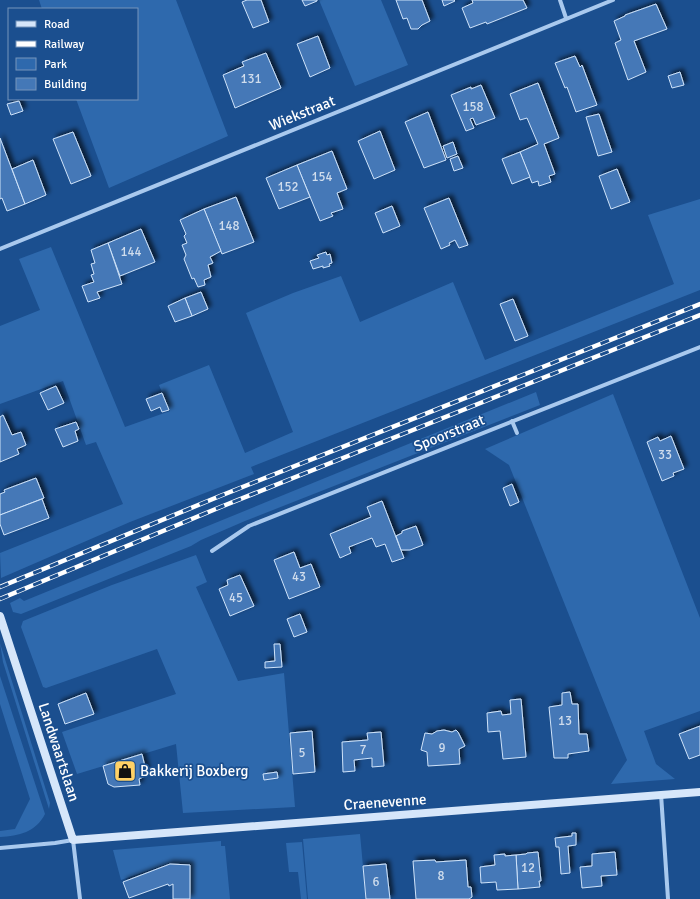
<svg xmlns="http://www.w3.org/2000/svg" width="700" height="899" font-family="Signika,sans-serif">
	<defs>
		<filter id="shadow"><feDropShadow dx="3.5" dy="-3.5" stdDeviation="2" flood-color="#0009"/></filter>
	</defs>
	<rect width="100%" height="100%" fill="#1b4f8f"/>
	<g fill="#2e69ad">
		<path d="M39 0H176L228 136 109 188 76 99H137V9H42Z"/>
		<path d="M319 0H381L408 65 355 86Z"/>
		<path d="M700 199V290L251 467 254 474 130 522 1 578 0 553 123 504 96 442 86 445 63 381 0 404V326L40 310 19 259 51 247 125 427 170 411 159 385 209 365 245 453 293 432 246 313 293 293 341 276 360 322 453 282 485 360 674 284 648 215Z"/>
		<path d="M536 392 540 405 245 521 201 540 191 546 21 614 13 612 10 603 20 598 24 601Z"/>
		<path d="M613 394 700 618V711L644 731 656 764 675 779 611 784 627 760 509 465 485 449Z"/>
		<path d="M196 555 207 582 196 587 238 681 284 673 295 807 183 813 176 744 77 774 62 732 176 694 157 649 46 688 43 687 21 627 23 621 112 585Z"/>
		<path d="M0 643 50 803 49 809 3 662Z"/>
		<path d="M0 676 45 814C36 832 19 836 0 837V831L15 829 30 799 0 704Z"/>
		<path d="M360 834 366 899H308L303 839Z"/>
		<path d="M221 841V846H225L230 899H191V864L170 863 121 880 113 850Z"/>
		<path d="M302 842 307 899H301L298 872H289L286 843Z"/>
	</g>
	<g fill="#4478b7" stroke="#cfe3fa" filter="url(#shadow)">
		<path d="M247 0H261L269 22 253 28 242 2Z"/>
		<path d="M302 0H317V1L305 6Z"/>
		<path d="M396 0H422L430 21 422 25 418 29H411L407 18 403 19Z"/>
		<path d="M442 0H454L455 1 444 6Z"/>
		<path d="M472 0H523L527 8 487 24 486 22 470 28 462 8 473 3Z"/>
		<path d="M656 4 667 29 634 41 646 72 628 80 615 43 621 40 614 21 625 16V15Z"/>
		<path d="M318 36 330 68 310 77 297 44Z"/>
		<path d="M266 53 281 88 235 108 223 75 244 66 242 62Z"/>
		<path d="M575 56 580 67 582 65 597 105 576 112 567 87 565 88 555 63Z"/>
		<path d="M680 72 684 85 672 88 668 76Z"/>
		<path d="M538 83 559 138 544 144 555 174 549 176 551 182 539 186 538 181 532 183 520 152 538 144 527 118 520 120 510 94Z"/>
		<path d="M481 85 495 118 476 125 473 118 470 119 474 128 466 131 451 95 471 87V89Z"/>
		<path d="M19 101 23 111 11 115 7 104Z"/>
		<path d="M428 112 446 160 424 168 405 122Z"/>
		<path d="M599 114 612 152 598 156 586 117Z"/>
		<path d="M380 131 395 170 374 179 358 141Z"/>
		<path d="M73 132 91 176 71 184 53 139Z"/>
		<path d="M0 138 25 204 7 211 2 198 0 199Z"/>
		<path d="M453 142 457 154 447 158 443 146Z"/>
		<path d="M332 151 347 189 337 193 343 209 331 213 333 216 320 221 297 165Z"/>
		<path d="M520 152 530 177 512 184 502 159Z"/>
		<path d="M458 156 463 168 454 171 450 159Z"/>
		<path d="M33 160 46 195 25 204 12 169Z"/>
		<path d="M297 165 310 197 279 209 266 178Z"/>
		<path d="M617 169 630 202 611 209 599 176Z"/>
		<path d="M236 197 254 242 222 254 204 209Z"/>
		<path d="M449 198 468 245 459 248 455 240 449 243 450 245 441 249 424 208Z"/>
		<path d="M392 206 400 226 383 233 375 213Z"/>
		<path d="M204 209 221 251 210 257 213 263 208 265 211 277 204 280 205 285 198 287 194 278 192 279 184 259 186 255 182 245 187 243 184 236 186 234 180 220Z"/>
		<path d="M141 229 155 262 120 276 108 243Z"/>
		<path d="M108 243 122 284 97 292 100 298 88 302 82 286 94 282 91 275 94 274 91 264 95 263 91 250Z"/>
		<path d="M326 252 327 255 330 254 332 263 329 264 330 266 323 268V266L313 269 310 261 319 258 317 255Z"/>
		<path d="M201 292 208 309 192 316 185 298Z"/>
		<path d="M185 298 192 316 175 322 168 306Z"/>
		<path d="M513 299 528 336 515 341 500 304Z"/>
		<path d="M56 386 64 403 48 410 40 393Z"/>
		<path d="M162 393 169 410 162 412 160 407 151 411 146 399Z"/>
		<path d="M3 415 12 435 21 432 26 445 17 449 19 454 0 462V417Z"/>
		<path d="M76 422 79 429 75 431 78 441 63 447 55 429Z"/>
		<path d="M671 436 684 469 673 473 674 476 662 481 647 442 658 437 660 441Z"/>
		<path d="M36 478 44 498 0 515V494L5 492 4 490Z"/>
		<path d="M512 484 519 502 510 506 503 488Z"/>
		<path d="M42 499 49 518 4 535 0 524V515Z"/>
		<path d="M382 501 404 558 392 562 385 544 376 547 372 538 349 547 351 553 340 558 330 534 371 517 367 507Z"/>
		<path d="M416 526 423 545 410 550H401L396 536 402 533V531Z"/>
		<path d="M294 552 300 568 311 564 320 587 289 599 274 560Z"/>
		<path d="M240 575 254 606 230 616 219 589 228 585 227 580Z"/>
		<path d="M300 614 307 632 294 637 287 619Z"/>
		<path d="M274 644H280L282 667 265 668V662L275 661Z"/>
		<path d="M570 692 572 704H578L579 734H587L589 751 568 754V758H554L549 707 562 705V693Z"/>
		<path d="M86 693 94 714 65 724 58 704Z"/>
		<path d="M521 699 526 757 503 759 500 731 488 732 487 713 501 711 502 715 511 714 510 700Z"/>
		<path d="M700 726V755L689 759 679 734Z"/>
		<path d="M444 730 452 732 456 730 458 732 465 746 459 749 460 764 428 766 427 752 421 750 425 733 432 734 437 731Z"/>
		<path d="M312 731 315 772 293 774 290 733Z"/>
		<path d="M381 732 384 766 372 767V758L354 760 355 771 343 772 342 742 368 740 367 733Z"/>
		<path d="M142 754 147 775 139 779 140 785 114 787 108 784 103 766Z"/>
		<path d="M277 772 278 778 264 780 263 774Z"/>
		<path d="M572 833H576V845L568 846 570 873 561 874 559 847H556L555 838 572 836Z"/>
		<path d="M538 852 541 881H539L540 887 518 889 516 855 526 854 527 853Z"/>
		<path d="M615 852 617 875 601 876 602 886 582 888 580 867 592 866V854Z"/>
		<path d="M505 854V856L516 855 518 889 497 890 496 882 481 883 480 867 495 865 494 855Z"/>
		<path d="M435 860 436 862 466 860 468 887H471L472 897 469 899H416L413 861Z"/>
		<path d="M170 864 190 865V899H173V884L169 886 168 884 129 898 123 882Z"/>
		<path d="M386 864 390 899H366L363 866Z"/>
	</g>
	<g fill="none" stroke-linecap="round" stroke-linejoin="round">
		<g stroke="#a9c9ee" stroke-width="4">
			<path d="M560 0 566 18"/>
			<path d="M0 249 613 0"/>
			<path d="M512 421 517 433"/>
			<path d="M212 551 249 526 700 347"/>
			<path d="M661 794 668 899"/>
			<path d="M0 848 55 843 73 840 80 899"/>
		</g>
		<path stroke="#d6e6fa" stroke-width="8" d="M0 616 73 840 700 792"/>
		<g stroke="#fff" stroke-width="4.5">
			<g id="rail">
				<path d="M0 587 220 496 700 304"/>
				<path d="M0 599 223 506 700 315"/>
			</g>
		</g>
		<use href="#rail" stroke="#1b4f8f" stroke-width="3" stroke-dasharray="9" stroke-linecap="butt"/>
	</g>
	<defs>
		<g id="shop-square" transform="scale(1.15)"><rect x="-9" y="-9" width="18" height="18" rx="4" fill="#ffd166" stroke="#1b4f8f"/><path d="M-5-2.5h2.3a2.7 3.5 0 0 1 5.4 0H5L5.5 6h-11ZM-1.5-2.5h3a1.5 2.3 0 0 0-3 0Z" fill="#111"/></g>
	</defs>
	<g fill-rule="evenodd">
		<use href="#shop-square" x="125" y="771"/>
	</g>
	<g text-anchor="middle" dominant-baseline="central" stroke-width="3.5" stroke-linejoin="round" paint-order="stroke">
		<g font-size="13" fill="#d0dded">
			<text x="251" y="79">131</text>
			<text x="473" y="107">158</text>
			<text x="322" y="177">154</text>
			<text x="288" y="187">152</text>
			<text x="229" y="226">148</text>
			<text x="131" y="252">144</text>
			<text x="665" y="455">33</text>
			<text x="299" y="577">43</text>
			<text x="236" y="598">45</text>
			<text x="565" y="721">13</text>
			<text x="442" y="748">9</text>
			<text x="363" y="750">7</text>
			<text x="302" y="753">5</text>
			<text x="528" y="868">12</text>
			<text x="441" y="876">8</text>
			<text x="376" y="882">6</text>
		</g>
		<g font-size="15" fill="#fff" stroke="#1b4f8f">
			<text transform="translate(302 113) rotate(-22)">Wiekstraat</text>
			<text transform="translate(449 433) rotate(-22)">Spoorstraat</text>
			<text transform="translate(59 752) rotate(72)">Landwaartslaan</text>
			<text transform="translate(385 802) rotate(-4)">Craenevenne</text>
		</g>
		<g font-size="15" fill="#fff" stroke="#1b4f8f" text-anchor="start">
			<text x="140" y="771">Bakkerij Boxberg</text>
		</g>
	</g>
	<rect x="8" y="8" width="130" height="92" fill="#1b4f8f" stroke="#7695bc"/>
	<rect x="16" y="21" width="20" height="6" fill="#d6e6fa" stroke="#7695bc"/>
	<text x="44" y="28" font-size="12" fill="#ffffff">Road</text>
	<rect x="16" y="41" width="20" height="6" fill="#ffffff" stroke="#7695bc"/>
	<text x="44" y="48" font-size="12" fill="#ffffff">Railway</text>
	<rect x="16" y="58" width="20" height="12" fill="#2e69ad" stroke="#7695bc"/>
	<text x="44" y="68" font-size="12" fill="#ffffff">Park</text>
	<rect x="16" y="78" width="20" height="12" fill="#4478b7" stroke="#7695bc"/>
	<text x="44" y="88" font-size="12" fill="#ffffff">Building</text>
</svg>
